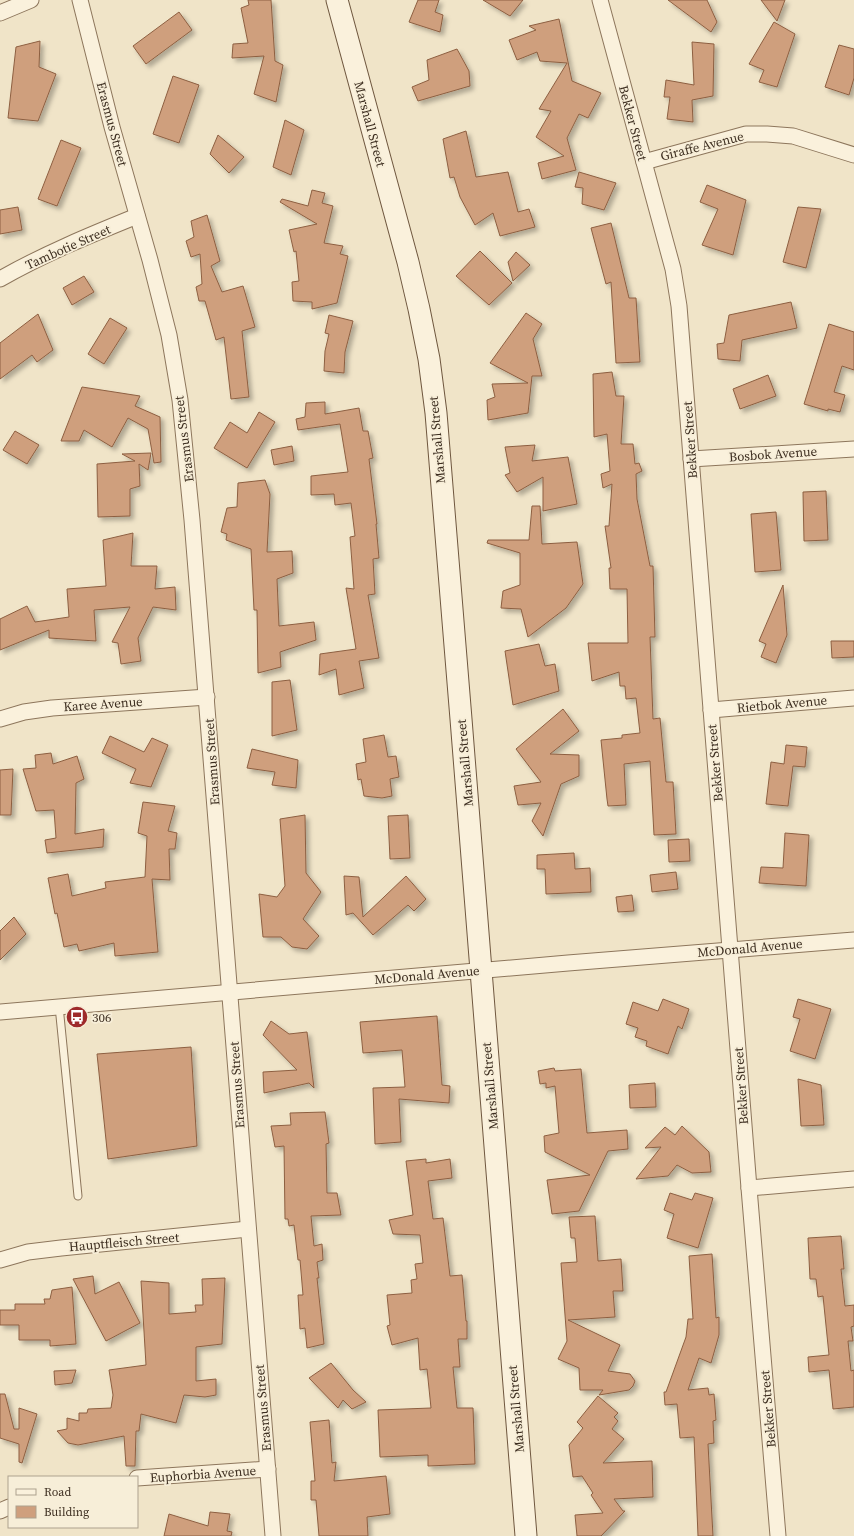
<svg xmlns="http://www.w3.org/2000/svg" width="854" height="1536" font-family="'Source Serif 4',serif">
	<defs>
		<filter id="shadow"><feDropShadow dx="3.5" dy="3.5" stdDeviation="2" flood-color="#0004"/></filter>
	</defs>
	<rect width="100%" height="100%" fill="#f0e4c8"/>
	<g fill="#cf9f7d" stroke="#8d5f41" filter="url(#shadow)">
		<path d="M248 0H271L275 61 283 65 276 102 254 94 264 56 232 58 233 44 248 43 241 8 249 5Z"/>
		<path d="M418 0H439L435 12 443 15 440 32 409 22Z"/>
		<path d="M483 0H523L510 16Z"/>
		<path d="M668 0H707L717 22 711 32Z"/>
		<path d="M761 0H785L777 21Z"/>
		<path d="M179 12 192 30 146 64 133 46Z"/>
		<path d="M559 19 572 81 601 93 588 118 579 114 567 138 576 170 542 179 538 163 564 156 536 137 551 111 539 109 567 63 540 61 537 52 517 60 509 40 536 30 529 26Z"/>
		<path d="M774 22 795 34 777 87 759 82 764 70 749 64Z"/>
		<path d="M40 41 39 67 56 74 38 121 8 118 16 47Z"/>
		<path d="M692 42 714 44 713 96 692 100 693 122 667 119 670 97H664L666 80 694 85Z"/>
		<path d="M839 45 854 49V78L849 95 825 87Z"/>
		<path d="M457 49 469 71 470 86 418 101 412 87 429 80 427 60Z"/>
		<path d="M173 76 199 85 179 143 153 134Z"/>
		<path d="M285 120 304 130 291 175 273 167Z"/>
		<path d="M466 131 476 177 508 172 518 212 529 209 535 227 500 236 493 213 475 225 460 197 454 177 450 178 443 139Z"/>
		<path d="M218 135 244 157 229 173 210 154Z"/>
		<path d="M61 140 81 148 57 206 38 199Z"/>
		<path d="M579 172 616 183 604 210 582 204 583 188 575 187Z"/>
		<path d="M707 185 746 200 733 255 702 245 718 209 700 202Z"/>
		<path d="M312 190 325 193 322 203 333 206 324 243 343 246 340 254 348 256 337 303 312 309V302L293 301 292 282 299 281 296 251 294 252 289 230 317 224 280 202 282 199 308 206Z"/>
		<path d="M18 207 22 230 0 234V210Z"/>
		<path d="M798 207 821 209 806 268 783 262Z"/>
		<path d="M207 215 220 261 211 266 222 292 243 286 255 327 242 331 249 397 231 399 224 337 216 340 205 301H199L196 287 202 284 200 254 191 257 186 241 194 237 191 221Z"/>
		<path d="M611 223 629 298H636L640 362 616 363 611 282 606 284 591 228Z"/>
		<path d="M480 251 512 283 489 305 456 276Z"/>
		<path d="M516 252 530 265 513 281 508 262Z"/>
		<path d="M84 276 94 292 72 305 63 288Z"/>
		<path d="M791 302 797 328 742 340 740 361 718 359 717 344 724 343 729 315Z"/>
		<path d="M526 313 542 324 533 339 542 376H532L528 413 488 420 487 400 495 397 492 384 528 383 490 363Z"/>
		<path d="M38 314 53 350 37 362 32 355 0 379V343Z"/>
		<path d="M329 315 353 321 345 352 344 373 324 371 325 351 329 334 325 333Z"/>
		<path d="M110 318 127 328 104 364 88 354Z"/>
		<path d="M829 324 854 332V370L842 366 834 392 845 395 840 412 828 409V411L804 404Z"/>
		<path d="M612 372 616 396H624L621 444H633L635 464 639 463 642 471 636 474 637 499 650 566H653L655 637H650L653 719 660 718 666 782H673L676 834 654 835 650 761 624 764 626 805 608 806 607 799 601 740 622 738V735L640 733 636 698 626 699 625 686H620L619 672 592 681 588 643H628L627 589H610L609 568H611L605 526H609L612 484 603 488 601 474 610 471 607 434 594 437 593 374Z"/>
		<path d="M768 375 776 396 740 409 733 389Z"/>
		<path d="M82 387 140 396 135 406 160 417 161 462 154 463 148 429 128 418 112 447 84 430 79 441H61Z"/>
		<path d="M325 402V414L359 408 363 431H368L373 458 369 459 377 524H376L379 558 373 559 375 594 368 595 379 658 359 661 364 688 339 695 336 669 319 675 320 654 356 649 346 588 354 589 350 537 355 536 351 503 335 505 334 494 311 495V476L348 472 340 424 298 430 296 419 305 417 306 403Z"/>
		<path d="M259 412 275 422 247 468 214 448 230 422 247 433Z"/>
		<path d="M15 431 39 445 27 464 3 450Z"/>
		<path d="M535 445 532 461 568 457 577 504 543 511V477L517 492 505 475 510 473 505 447Z"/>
		<path d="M292 446 294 461 274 465 271 450Z"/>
		<path d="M151 453 148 470 139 464 140 486 130 489V516L98 517 97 464 135 461 122 454Z"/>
		<path d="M265 480 270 494 267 552 292 551 293 573 277 579 279 626 314 622 316 640 280 652 281 667 258 673 257 610H254L251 549 226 540 227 534 221 532 227 508 237 507 238 483Z"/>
		<path d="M826 491 828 540 804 541 803 492Z"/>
		<path d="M532 506H540L542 544 577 542 583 584 566 608 528 637 521 609 501 608 503 591 520 585V553L487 543 488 540H529Z"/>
		<path d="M776 512 781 570 755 572 751 514Z"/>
		<path d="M133 533 131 566H157L155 589 175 587 176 610 153 607 138 638 141 661 121 664 118 643 112 642 130 607 94 610 96 641 49 638V630L0 650V619L27 606 35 622 69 617 67 589 106 586 103 540Z"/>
		<path d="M783 585 787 635 776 663 761 657 766 644 759 641Z"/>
		<path d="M831 641H854V657L832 658Z"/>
		<path d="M539 644 545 666 555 664 559 691 513 705 505 651Z"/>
		<path d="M290 680 297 730 272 736V682Z"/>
		<path d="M563 709 579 731 550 754 579 755V776L561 784 543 836 532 821 541 803 518 805 514 786 541 782 516 749Z"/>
		<path d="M384 735 388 757 396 756 399 777 390 779 392 796 382 798 364 796 361 779 358 780 356 764 366 762 363 739Z"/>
		<path d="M110 736 144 752 152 738 168 745 151 787 130 783 136 769 102 753Z"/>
		<path d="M786 745 807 747 805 767 793 766 788 806 766 804 771 762 784 764Z"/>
		<path d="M252 749 298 760 296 788 272 785 275 772 247 768Z"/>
		<path d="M51 753 53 764 77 756 84 779 76 783 75 834 104 829 103 847 47 853 45 840 56 838 54 810 36 811 23 769 36 768 35 755Z"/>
		<path d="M13 769 11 815H0V770Z"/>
		<path d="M143 802 175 806 168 831 177 833 175 849H169L170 880 152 879 158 952 115 956 114 943 79 951 77 944 64 947 57 913 55 914 48 878 68 874 72 896 106 888 105 882 145 877 147 836 138 833Z"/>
		<path d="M305 815 306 873 321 892 303 919 319 936 307 949 292 947 281 937H263L259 894 277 897 285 886 280 819Z"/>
		<path d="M408 815 410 858 390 859 388 816Z"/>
		<path d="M785 833 809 835 806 886 759 883 761 867 783 868Z"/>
		<path d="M689 839 690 861 669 862 668 840Z"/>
		<path d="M574 853 575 869 590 868 591 892 546 894 545 869H537V855Z"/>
		<path d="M676 872 678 889 652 892 650 875Z"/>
		<path d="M344 876 359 877 363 917 406 876 426 899 414 911 408 905 373 935 353 913 346 915Z"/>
		<path d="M632 895 634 911 618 912 616 897Z"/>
		<path d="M14 917 26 934 0 960V931Z"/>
		<path d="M663 999 689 1009 682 1029 678 1026 668 1054 646 1046 647 1041 635 1037 638 1028 626 1024 633 1002 658 1011Z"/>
		<path d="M798 999 831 1009 815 1059 790 1051 800 1019 793 1017Z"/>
		<path d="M437 1016 442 1085 450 1086 449 1103 399 1099 401 1142 375 1144 373 1088 405 1087 402 1050 363 1053 360 1022Z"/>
		<path d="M271 1021 289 1034 307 1032 314 1088 309 1083 264 1093 263 1072 297 1070 263 1035Z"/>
		<path d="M191 1047 197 1146 108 1159 97 1054Z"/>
		<path d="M554 1068 555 1071 581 1069 587 1133 627 1130 628 1149 608 1151 579 1211 552 1214 547 1180 590 1175 545 1152 544 1136 559 1133 555 1086 546 1088V1083L540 1084 538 1071Z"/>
		<path d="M798 1079 821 1085 824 1125 801 1126Z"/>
		<path d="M655 1083 656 1107 630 1108 629 1085Z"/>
		<path d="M325 1112 329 1143 326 1144 327 1193H337L341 1215 311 1216 314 1246 322 1244 323 1260 317 1262 319 1278H317L324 1344 307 1348 305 1328 300 1329 298 1295H303L300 1260H298L294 1225 289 1226 288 1219H285L284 1146 275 1147 271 1126 291 1125 290 1113Z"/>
		<path d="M682 1126 709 1152 711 1172 692 1173 677 1165 668 1176 636 1179 661 1147 645 1148 665 1127 675 1135Z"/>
		<path d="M426 1159V1163L450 1159 452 1178 428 1181 433 1219 443 1218 450 1276 462 1275 466 1321H467V1339H458L460 1367H453L457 1408H473L475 1464 428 1466V1455L380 1457 378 1410 431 1408 427 1369 420 1370 418 1338 392 1345 387 1326 390 1325 387 1295 412 1293 411 1280 417 1279 415 1264 423 1263 420 1235 393 1234 389 1220 413 1215 406 1161Z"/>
		<path d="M670 1193 692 1200 695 1193 713 1198 698 1248 667 1238 674 1214 664 1210Z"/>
		<path d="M595 1216 598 1261 621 1259 623 1291H613L615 1317 568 1320 620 1345 608 1371 630 1374 635 1381 633 1386 629 1390 599 1395 603 1390H580L579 1368 558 1359 567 1341 561 1263 577 1262 575 1238H571L569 1217Z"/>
		<path d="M841 1236 844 1269H841L845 1306 854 1305V1326L851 1327 853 1341H848L851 1371 854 1370V1407L833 1409 829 1370 809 1372 808 1357 829 1355 823 1296 818 1297 816 1279H810L808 1238Z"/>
		<path d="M712 1254 716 1318 719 1317V1335L711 1363 699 1358 688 1390 708 1388 709 1395 714 1394 716 1420 713 1421 714 1443 708 1444 713 1536H698L694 1437 680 1438 677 1404 665 1405 664 1392H666L686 1337 688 1319H693L689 1256Z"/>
		<path d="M93 1276 95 1294 119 1282 140 1323 106 1341 73 1279Z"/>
		<path d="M225 1278 222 1344 196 1347V1381L216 1379V1395L205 1397 184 1395 176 1423 141 1414 139 1431H136L135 1466H126L124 1436 78 1445 68 1443 57 1431 67 1429V1418L79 1421V1413H87L88 1409 111 1408 113 1395 109 1370 146 1365 141 1281 169 1283V1314L196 1312 195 1305H203L202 1279Z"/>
		<path d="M72 1287 76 1344 50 1346V1340H19V1325H0V1310H15V1304H45L44 1299H50L52 1290Z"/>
		<path d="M331 1363 353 1390 366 1402 352 1409 343 1400 338 1408 309 1378Z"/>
		<path d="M76 1370 72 1383 55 1385 54 1371Z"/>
		<path d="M0 1394H5L14 1429H19V1408L37 1414 22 1463 19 1462V1444L0 1438Z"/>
		<path d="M598 1396 618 1413 614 1417 618 1421 612 1429 624 1439 603 1463 652 1461 653 1497 614 1499 623 1511H625L601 1536H577L575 1515 603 1513 591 1495 593 1493 582 1476 573 1477 569 1445 583 1428 577 1422Z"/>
		<path d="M329 1420 332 1463 336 1462 334 1481 386 1476 390 1514 367 1517 368 1536H319L316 1500H311V1481H315L310 1422Z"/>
		<path d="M210 1512 230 1514 227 1531 232 1532 231 1536H164L169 1514 208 1526Z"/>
	</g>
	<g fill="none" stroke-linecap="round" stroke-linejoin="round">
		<g stroke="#8d765c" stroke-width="9">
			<path id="lane" d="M59 1006 78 1196"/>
		</g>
		<g stroke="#8d765c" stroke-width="17">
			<g id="street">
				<path d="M80 0 112 127 150 260 169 335 180 400 192 520 273 1536"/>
				<path d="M600 0 673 269 679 306 749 1188 778 1536"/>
				<path d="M0 13 31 0"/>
				<path d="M644 162 746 134H767L793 136 854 155"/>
				<path d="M0 279C44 254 90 235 137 216"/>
				<path d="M691 459 854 449"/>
				<path d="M711 710 854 698"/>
				<path d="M0 719 24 712 52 708 207 697"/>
				<path d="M0 1012 568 963 854 940"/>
				<path d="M749 1188 854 1179"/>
				<path d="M0 1260 28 1252 61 1248 248 1229"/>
				<path d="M137 1478 268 1469"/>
				<path d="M0 1511 9 1507"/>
			</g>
		</g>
		<g stroke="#6f573f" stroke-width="23">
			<path id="secondary" d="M337 0 408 262 419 309 429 359 436 413 461 719 526 1536"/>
		</g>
		<use href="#lane" stroke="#faf1dc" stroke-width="7"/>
		<use href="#street" stroke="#faf1dc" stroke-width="15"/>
		<use href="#secondary" stroke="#faf1dc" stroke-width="21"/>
	</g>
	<defs>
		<g id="bus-disc" transform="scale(1.15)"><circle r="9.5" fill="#9e2a2b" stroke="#f7eed8"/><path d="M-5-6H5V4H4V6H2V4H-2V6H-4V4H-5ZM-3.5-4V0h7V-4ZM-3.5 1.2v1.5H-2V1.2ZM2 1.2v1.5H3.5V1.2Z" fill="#fff"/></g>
	</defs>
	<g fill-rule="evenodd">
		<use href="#bus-disc" x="77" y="1017"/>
	</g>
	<g text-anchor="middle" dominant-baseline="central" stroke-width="3.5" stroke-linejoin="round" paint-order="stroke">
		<g font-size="13" fill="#3d2e20" stroke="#f7eed8">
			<text transform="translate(633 123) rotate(75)">Bekker Street</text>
			<text transform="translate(112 124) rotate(75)">Erasmus Street</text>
			<text transform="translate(370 124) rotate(75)">Marshall Street</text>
			<text transform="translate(702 146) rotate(-14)">Giraffe Avenue</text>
			<text transform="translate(68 247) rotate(-24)">Tambotie Street</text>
			<text transform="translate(184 439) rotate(-97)">Erasmus Street</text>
			<text transform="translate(437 440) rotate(-95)">Marshall Street</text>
			<text transform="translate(690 440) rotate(-94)">Bekker Street</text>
			<text transform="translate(773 454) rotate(-4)">Bosbok Avenue</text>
			<text transform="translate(103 704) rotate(-4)">Karee Avenue</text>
			<text transform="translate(782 704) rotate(-5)">Rietbok Avenue</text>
			<text transform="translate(212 762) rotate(-94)">Erasmus Street</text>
			<text transform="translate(465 763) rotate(-95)">Marshall Street</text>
			<text transform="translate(715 763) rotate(-95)">Bekker Street</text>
			<text transform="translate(750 948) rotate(-5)">McDonald Avenue</text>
			<text transform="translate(427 975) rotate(-5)">McDonald Avenue</text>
			<text transform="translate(237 1085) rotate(-94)">Erasmus Street</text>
			<text transform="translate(490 1086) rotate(-95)">Marshall Street</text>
			<text transform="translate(741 1086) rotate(-94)">Bekker Street</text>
			<text transform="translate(124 1242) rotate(-5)">Hauptfleisch Street</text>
			<text transform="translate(263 1408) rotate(-95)">Erasmus Street</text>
			<text transform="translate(516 1409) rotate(-95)">Marshall Street</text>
			<text transform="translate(768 1409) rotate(-95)">Bekker Street</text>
			<text transform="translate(203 1474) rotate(-4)">Euphorbia Avenue</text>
		</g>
		<g font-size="13" fill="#3d2e20" stroke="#f7eed8" text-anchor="start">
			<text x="92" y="1017">306</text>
		</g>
	</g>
	<rect x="8" y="1476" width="130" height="52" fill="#f7eed8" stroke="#ada18e"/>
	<rect x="16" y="1489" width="20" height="6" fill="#faf1dc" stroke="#ada18e"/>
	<text x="44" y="1496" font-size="12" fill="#3d2e20">Road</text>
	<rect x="16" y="1506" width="20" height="12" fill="#cf9f7d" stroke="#ada18e"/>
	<text x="44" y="1516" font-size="12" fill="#3d2e20">Building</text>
</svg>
